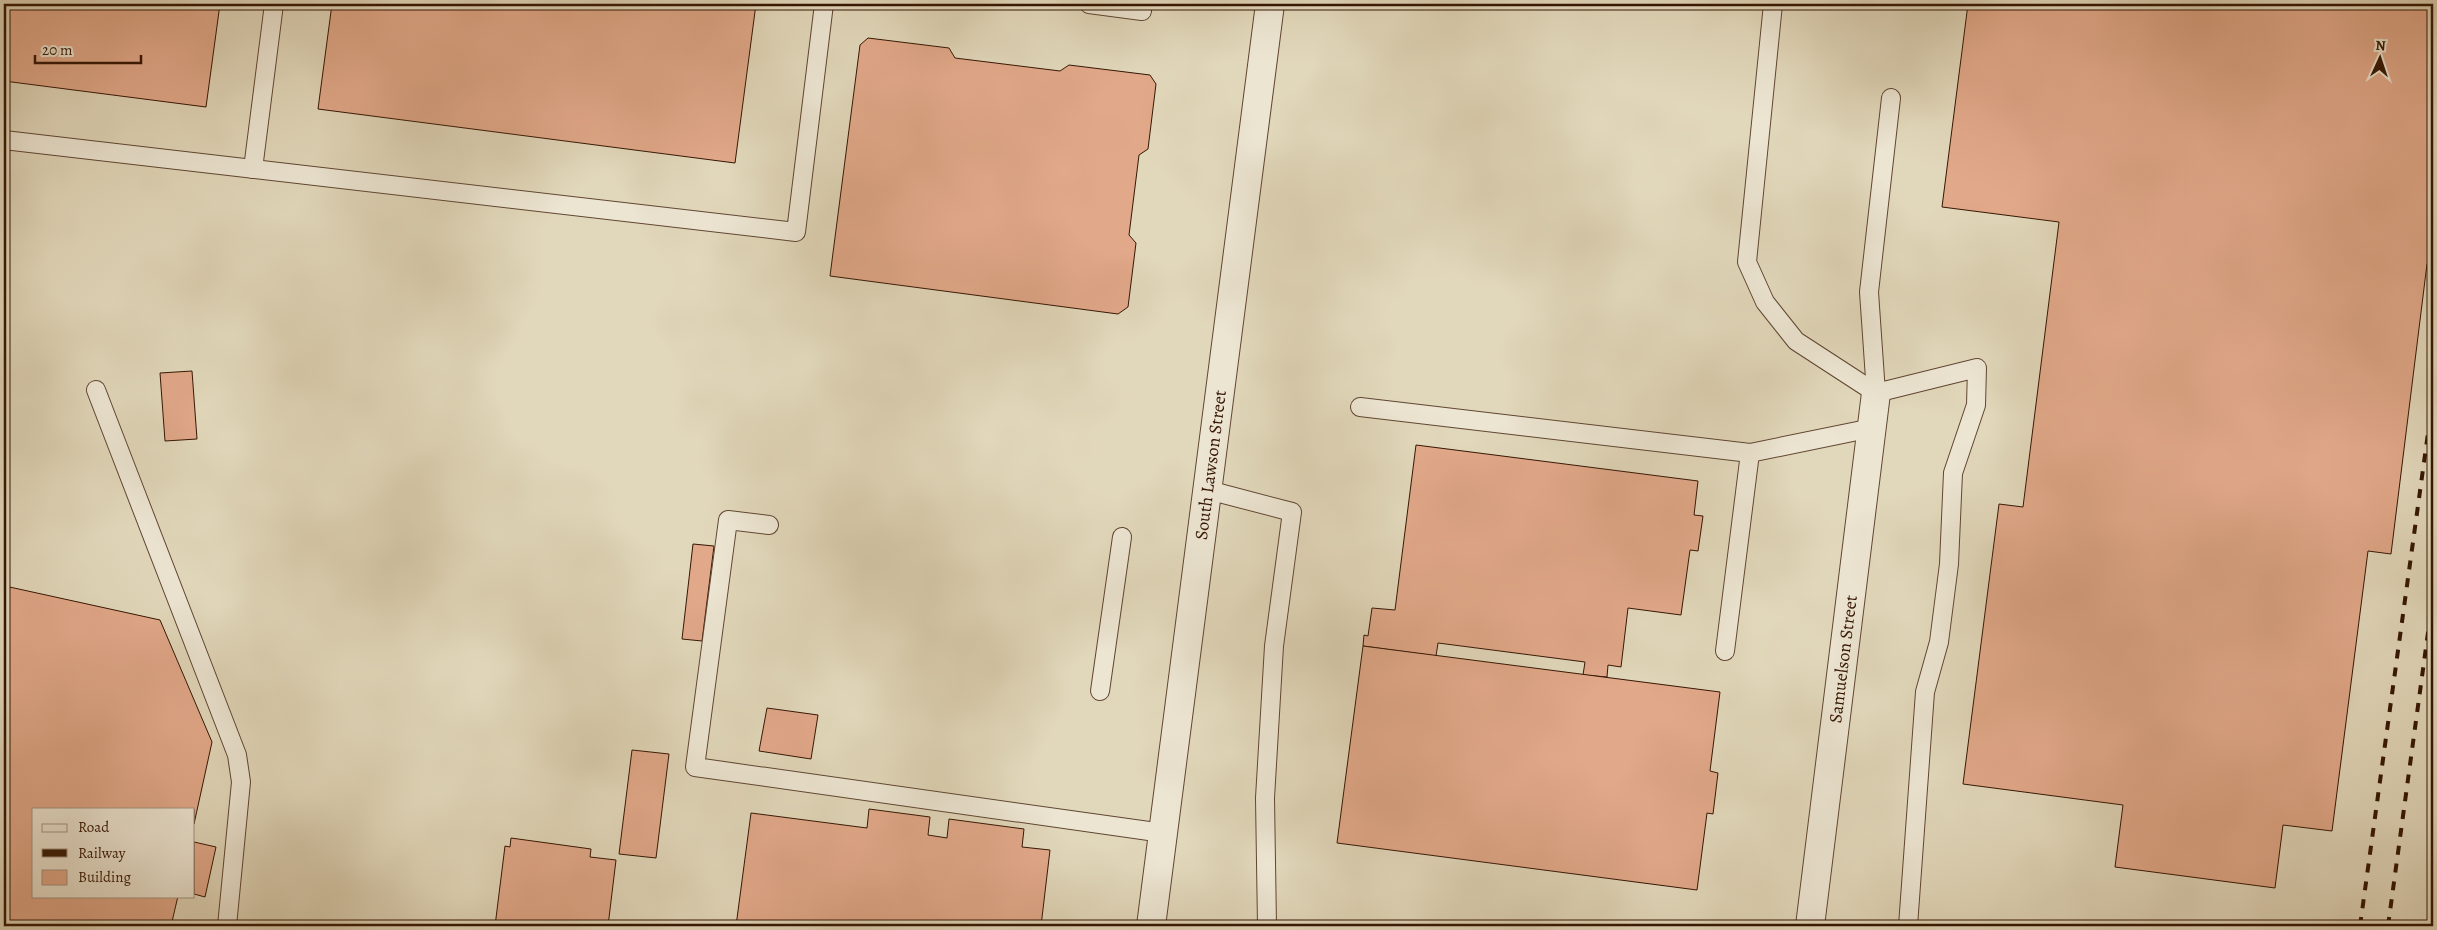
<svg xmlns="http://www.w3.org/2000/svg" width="2437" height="930" font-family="Alegreya,serif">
	<rect width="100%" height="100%" fill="#e1d7ba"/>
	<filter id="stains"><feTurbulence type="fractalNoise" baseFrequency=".004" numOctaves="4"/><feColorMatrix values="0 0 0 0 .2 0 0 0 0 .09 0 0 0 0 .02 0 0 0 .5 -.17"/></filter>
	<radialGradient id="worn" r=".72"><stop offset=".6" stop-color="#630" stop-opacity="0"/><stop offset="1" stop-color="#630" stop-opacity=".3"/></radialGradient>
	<g fill="#e1a889" stroke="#351604">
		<path d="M4 4H220L206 107 4 81Z"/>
		<path d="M332 4H756L735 163 318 109Z"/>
		<path d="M1968 4H2433V221L2430 244H2433V265L2427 264 2391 554 2368 551 2332 831 2283 825 2275 888 2115 867 2123 805 1963 784 1999 504 2023 507 2059 222 1942 207Z"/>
		<path d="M868 38 949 48 955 58 1060 71 1069 65 1150 75 1156 84 1148 149 1139 155 1129 235 1136 243 1128 307 1118 314 830 276 860 45Z"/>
		<path d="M192 371 197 439 165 441 160 373Z"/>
		<path d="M1416 445 1698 481 1694 515 1703 516 1698 551 1690 550 1681 615 1628 608 1621 667 1608 665 1607 677 1583 675 1585 662 1438 643 1436 656 1363 646 1364 635 1368 636 1372 608 1395 610Z"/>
		<path d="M693 544 714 546 702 641 682 639Z"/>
		<path d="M5 586 160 620 212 742 194 824V809H34V896H178L171 926H4Z"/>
		<path d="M1363 646 1720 692 1710 771 1718 773 1713 814 1707 813 1697 890 1337 843Z"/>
		<path d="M767 708 818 715 811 759 759 751Z"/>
		<path d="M632 750 669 754 656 858 619 854Z"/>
		<path d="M869 809 930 817 928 835 947 838 949 819 1024 829 1022 847 1050 850 1041 926H736L751 813 867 828Z"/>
		<path d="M511 838 591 849 590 857 616 860 608 926H495L505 846 510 847Z"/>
		<path d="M194 842 216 847 205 897 194 894Z"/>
	</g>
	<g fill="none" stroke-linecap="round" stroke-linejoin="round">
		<g stroke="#604632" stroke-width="20">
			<g id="lane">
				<path d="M1089 4 1142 11"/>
				<path d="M1773 4 1747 262 1765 302 1796 341 1876 393 1977 368 1976 405 1953 473 1949 564 1939 642 1925 692 1908 926"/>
				<path d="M4 140 796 232 824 4"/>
				<path d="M253 169 274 4"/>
				<path d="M96 390 237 755 241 782 227 926"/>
				<path d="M1876 393 1869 292 1891 98"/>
				<path d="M1360 407 1750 453"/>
				<path d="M1208 490 1292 512 1274 646 1265 798 1267 926"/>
				<path d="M769 525 728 520 695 767 1163 833"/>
				<path d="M1725 651 1750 453 1872 428"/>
				<path d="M1100 691 1122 537"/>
			</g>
		</g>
		<g stroke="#604632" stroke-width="30">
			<g id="street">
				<path id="s1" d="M1151 926 1270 4"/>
				<path id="s2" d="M1810 926 1876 393"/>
			</g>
		</g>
		<use href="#lane" stroke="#ece5d2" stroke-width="18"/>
		<use href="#street" stroke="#ece5d2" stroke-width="28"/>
		<g stroke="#351604" stroke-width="4" stroke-dasharray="9 9" stroke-linecap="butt">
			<path d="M2360 926 2433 397"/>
			<path d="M2388 926 2433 596"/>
		</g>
	</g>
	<g text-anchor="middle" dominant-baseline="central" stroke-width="5" stroke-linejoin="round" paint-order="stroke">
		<g font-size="18" fill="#351604" stroke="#ece5d2">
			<text stroke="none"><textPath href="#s1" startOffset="465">South Lawson Street</textPath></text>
			<text stroke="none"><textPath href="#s2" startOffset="269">Samuelson Street</textPath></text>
		</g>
	</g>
	<rect width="2437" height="930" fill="none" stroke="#e1d7ba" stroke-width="20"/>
	<rect x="5" y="5" width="2427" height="920" fill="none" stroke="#351604" stroke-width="2.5"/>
	<rect x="10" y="10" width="2417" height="910" fill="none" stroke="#351604"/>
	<rect x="32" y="808" width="162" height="90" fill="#ece5d2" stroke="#a39280"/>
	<rect x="42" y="824" width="25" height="8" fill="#ece5d2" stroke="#a39280"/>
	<text x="78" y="832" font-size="15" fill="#351604">Road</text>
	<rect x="42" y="849" width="25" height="8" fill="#351604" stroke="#a39280"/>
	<text x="78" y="858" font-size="15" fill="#351604">Railway</text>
	<rect x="42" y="870" width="25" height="15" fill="#e1a889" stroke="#a39280"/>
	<text x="78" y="882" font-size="15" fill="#351604">Building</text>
	<g transform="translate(2380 58) rotate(3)" stroke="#ece5d2" stroke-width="4" paint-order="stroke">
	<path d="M0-4L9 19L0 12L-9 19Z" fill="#351604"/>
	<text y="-8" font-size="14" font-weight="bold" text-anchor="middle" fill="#351604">N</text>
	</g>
	<path d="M35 55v8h106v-8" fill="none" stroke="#351604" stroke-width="2.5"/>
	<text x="42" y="55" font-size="15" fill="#351604" stroke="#ece5d2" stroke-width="4" paint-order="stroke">20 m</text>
	<rect width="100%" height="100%" filter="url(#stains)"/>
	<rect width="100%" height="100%" fill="url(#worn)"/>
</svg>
